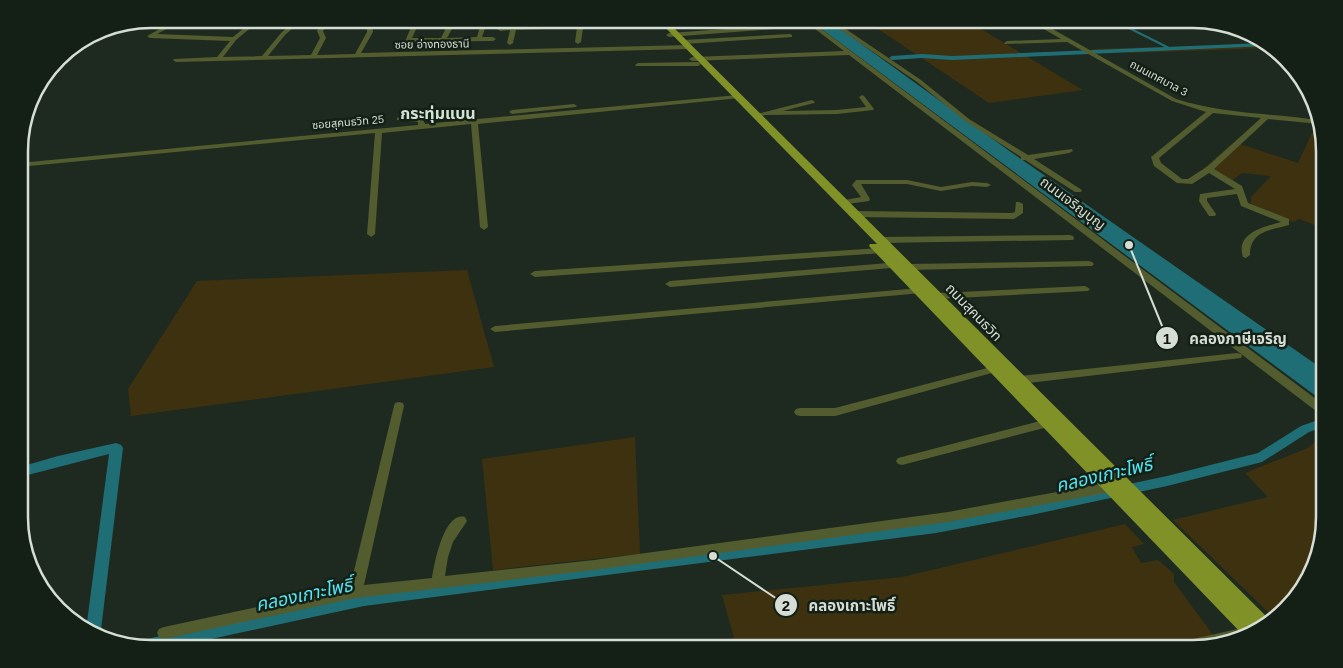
<svg xmlns="http://www.w3.org/2000/svg" width="1343" height="668" font-family="Arial,'Noto Sans Thai',sans-serif">
	<rect width="100%" height="100%" fill="#1e2a1f"/>
	<g fill="#3d3110">
		<path d="M942 21 987 22V26L981 29 1083 90 989 103 875 27 889 24Z"/>
		<path d="M1264 44 1269 48 1131 53C1119 47 1104 56 1091 49Z"/>
		<path d="M1321 128 1323 133V228L1299 219 1293 222 1251 205V197L1271 176 1242 173 1233 180 1204 168 1234 142 1298 163 1312 133Z"/>
		<path d="M467 270 494 367 131 416 128 389 197 281Z"/>
		<path d="M1324 433V518L1311 576 1274 618 1173 520 1268 497 1245 473 1308 448Z"/>
		<path d="M635 437 640 554 493 570 482 459Z"/>
		<path d="M1125 524 1144 544 1132 547 1141 563 1158 560 1174 574V582L1219 643 1201 649H737L722 595 902 577Z"/>
	</g>
	<path fill="#206e75" d="M808 19H824L831 22 1008 150 1324 370V402Z"/>
	<g fill="none" stroke-linecap="round" stroke-linejoin="round">
		<path stroke="#206e75" stroke-width="2" d="M1111 19 1171 49"/>
		<g fill="#206e75" fill-rule="evenodd">
			<path d="M1263 43 1267 46 952 60 922 58 892 60 889 58 892 56 922 54 952 56Z"/>
			<path d="M1324 418V427L1309 432 1262 462 1167 486 1031 515 936 533 364 606 165 649H150L135 646 136 642 142 640 364 592 936 521 1031 505 1167 476 1258 453 1301 426Z"/>
			<path d="M116 443 121 445 123 448 100 638 92 636 86 630 109 454 20 477V467L58 456Z"/>
		</g>
		<g fill="#535c2e" fill-rule="evenodd">
			<path d="M178 19H185L157 34 233 37 255 19H261L236 40 223 57 262 56 281 33 297 19H303L285 35 268 56 311 55 320 38 317 31 324 19H330L323 31 326 38 317 55 355 54 367 32 366 19H372L373 32 361 53 689 45 692 47 689 49 176 62 173 60 174 59 217 57 230 41 150 38 147 36Z"/>
			<path d="M409 19H415L417 27 412 38H441L447 26 454 19H460L453 27 447 38 477 37 481 23 484 21 487 23 482 37H493L496 39 493 41 411 42 407 46 404 44 411 27Z"/>
			<path d="M512 19H518L516 27 578 25 579 21 581 20 584 22 583 25 589 24 584 19H590L597 26 594 28H583L581 42 578 44 575 42 577 28 516 30 513 43 510 45 507 43 510 30 500 31 497 29 500 27H510Z"/>
			<path d="M777 19H783L791 26 788 28 669 37 666 35 669 33 783 25Z"/>
			<path d="M802 19H808L1324 405V415L1320 414 849 55 692 61 689 59 692 57 844 51Z"/>
			<path d="M825 19H831L921 80 969 119 1028 155 1072 149 1073 151 1069 153 1034 159 1082 190 1081 192H1075L1025 160H1021V157L965 121 917 82Z"/>
			<path d="M875 19H882L883 20 880 22Z"/>
			<path d="M895 19H901L904 22 899 23Z"/>
			<path d="M932 19H939L936 21Z"/>
			<path d="M1016 19H1035L1176 99C1223 114 1270 113 1318 120L1320 124 1268 119 1214 169 1242 186 1248 203 1289 219V225C1271 230 1250 231 1250 255L1246 258 1243 257C1235 233 1264 227 1281 222L1241 206 1237 194 1207 198V201L1216 214 1215 216H1209L1199 201 1200 194 1235 189 1209 173 1192 184 1177 183 1154 166 1151 157 1206 112 1172 101 1067 42 1005 44 1004 43 1007 41 1061 39 1030 21 976 26 973 24 976 22ZM1213 113 1261 118 1208 166 1188 179H1182L1161 163 1159 158Z"/>
			<path d="M790 34 792 35V37L684 44 681 42 684 40Z"/>
			<path d="M638 63 698 62 701 64 698 66H636L635 65Z"/>
			<path d="M738 95 741 97 740 98 478 124 488 227 484 230 480 227 471 124 382 133 375 234 371 237 367 234 375 133 19 167V163L418 125V122L397 120V118L399 117 423 119 425 124Z"/>
			<path d="M862 95 864 96 874 109 873 110 837 114 766 115 756 117 753 115 812 100 815 102 814 103 783 111 837 110 866 107 859 97Z"/>
			<path d="M574 104 577 106 576 107 512 114 509 112 512 110Z"/>
			<path d="M856 180H907L941 187 972 182 987 183 991 185 987 187 972 186 941 191 907 184H861L870 199 869 201 840 205V201L861 197 852 185Z"/>
			<path d="M1016 202H1019L1023 204V213L1014 219 855 217 851 214 855 211 1012 213 1015 212Z"/>
			<path d="M1070 235 1073 236 1074 238 1073 240 880 243 876 240 880 237Z"/>
			<path d="M880 248 883 249 884 251 883 253 535 277 530 274 535 271Z"/>
			<path d="M1089 261 1092 262 1094 264 1092 266 909 270 904 267 909 264Z"/>
			<path d="M900 262 903 263 905 265 903 267 670 287 665 284 670 281Z"/>
			<path d="M1085 286 1090 289 1088 291 938 299 933 296 938 293Z"/>
			<path d="M919 288 924 291 922 293 495 332 490 329 495 326Z"/>
			<path d="M1237 353 1241 354 1242 356 1241 358 1020 384 1015 380 1020 376Z"/>
			<path d="M995 366 999 367 1000 369 999 371 835 416H800L796 415 794 412 796 409 800 408H835Z"/>
			<path d="M399 402 403 403 404 406 364 585 432 578C434 564 444 511 465 517L467 521 453 542 448 557 445 576 594 560 948 512 1111 482 1115 484 1117 487 1115 490 1111 492 948 522 594 570 356 598 164 639 159 637 157 633 159 629 164 627 350 587 394 406 395 403Z"/>
			<path d="M1048 419 1052 420 1054 423 1052 426 902 465 898 464 896 461 898 458 902 457Z"/>
			<path d="M1251 626 1256 628 1257 630 1201 649H1168L1170 644 1175 643Z"/>
		</g>
		<path fill="#7f9127" fill-rule="evenodd" d="M657 19H665L1271 621 1266 627 1243 635 869 246 870 244H877Z"/>
	</g>
	<g text-anchor="middle" dominant-baseline="central" stroke-width="5" stroke-linejoin="round" paint-order="stroke">
		<g font-size="11" fill="#d5ddd5" stroke="#142016">
			<text transform="translate(432 44) rotate(-1)">ซอย อ่างทองธานี</text>
			<text transform="translate(1159 78) rotate(28)">ถนนเทศบาล 3</text>
			<text transform="translate(348 122) rotate(-5)">ซอยสุคนธวิท 25</text>
		</g>
		<g font-size="14" fill="#d5ddd5" stroke="#142016">
			<text transform="translate(1073 203) rotate(37)">ถนนเจริญบุญ</text>
			<text transform="translate(974 312) rotate(46)">ถนนสุคนธวิท</text>
		</g>
		<g font-size="16" font-weight="bold" fill="#d3e3d4" stroke="#142016">
			<text x="438" y="113">กระทุ่มแบน</text>
		</g>
		<g font-size="18" font-style="italic" fill="#56e5f4" stroke="#142016">
			<text transform="translate(1104 475) rotate(-13)">คลองเกาะโพธิ์</text>
			<text transform="translate(304 595) rotate(-12)">คลองเกาะโพธิ์</text>
		</g>
	</g>
	<path d="M0 0H1343V668H0ZM151 28H1193A123 123 0 0 1 1316 151V517A123 123 0 0 1 1193 640H151A123 123 0 0 1 28 517V151A123 123 0 0 1 151 28Z" fill="#142016" fill-rule="evenodd"/>
	<path fill="none" stroke="#d5ddd5" stroke-width="2.5" d="M151 28H1193A123 123 0 0 1 1316 151V517A123 123 0 0 1 1193 640H151A123 123 0 0 1 28 517V151A123 123 0 0 1 151 28Z"/>
	<path fill="none" stroke="#d5ddd5" stroke-width="2" d="M1129 245L1167 338M713 556L786 605"/>
	<g fill="#d5ddd5" stroke="#142016" stroke-width="2">
		<circle cx="1129" cy="245" r="5"/>
		<circle cx="713" cy="556" r="5"/>
		<circle cx="1167" cy="338" r="12"/>
		<circle cx="786" cy="605" r="12"/>
	</g>
	<g font-size="15" text-anchor="middle" font-weight="bold" fill="#111">
		<text x="1167" y="344">1</text>
		<text x="786" y="611">2</text>
	</g>
	<g font-size="15" text-anchor="middle" font-weight="bold" fill="#d5ddd5" stroke="#142016" stroke-width="5" stroke-linejoin="round" paint-order="stroke">
		<text x="1238" y="344">คลองภาษีเจริญ</text>
		<text x="852" y="611">คลองเกาะโพธิ์</text>
	</g>
</svg>
